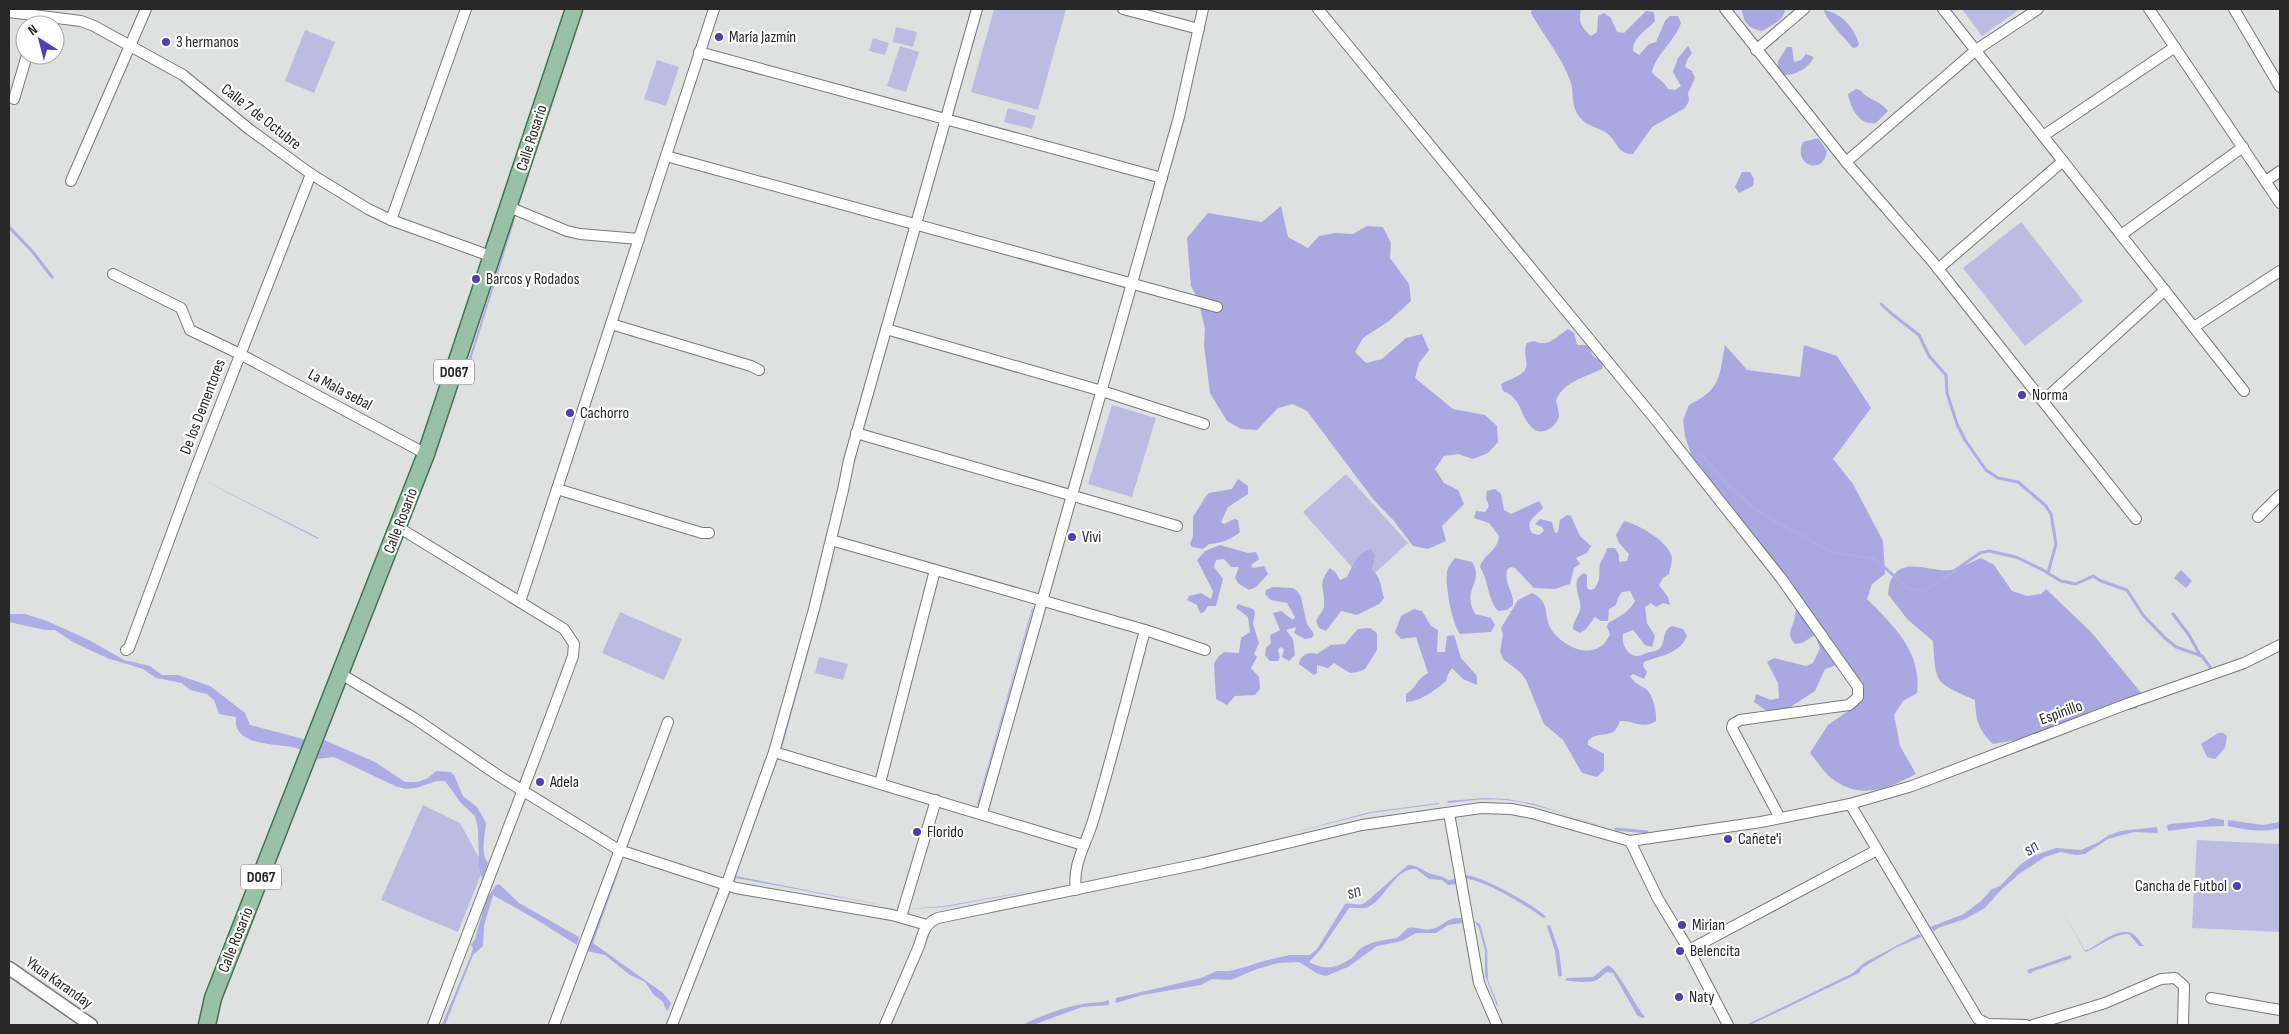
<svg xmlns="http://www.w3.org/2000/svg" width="2289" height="1034" font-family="'Sofia Sans Condensed',sans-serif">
	<rect width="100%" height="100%" fill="#dee1df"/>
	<g fill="#bcbce2">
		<path d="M994 9H1066L1038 110 971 92Z"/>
		<path d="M1962 9H2020L1982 36Z"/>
		<path d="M896 27 917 32 913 47 893 42Z"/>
		<path d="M305 30 335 42 314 93 285 81Z"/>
		<path d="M873 38 889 43 885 55 869 51Z"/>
		<path d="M900 46 919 52 906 92 887 86Z"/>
		<path d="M657 60 679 67 666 106 644 99Z"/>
		<path d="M1008 108 1036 116 1032 129 1004 122Z"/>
		<path d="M2021 222 2083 301 2025 346 1963 268Z"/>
		<path d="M1112 405 1156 418 1132 497 1088 484Z"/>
		<path d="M1346 474 1408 543 1365 582 1303 512Z"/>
		<path d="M620 612 682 639 664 680 602 653Z"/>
		<path d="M819 657 848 664 843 680 815 673Z"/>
		<path d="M423 805 460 823 484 867 458 932 381 900Z"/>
		<path d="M2197 840 2280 844V932L2192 928Z"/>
	</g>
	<g fill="#a9a8e0">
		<path d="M1532 9H1581C1578 21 1581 28 1591 36L1597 32 1598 16 1604 13 1611 18 1617 32 1624 33 1646 11 1654 12 1655 21C1646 31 1633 37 1633 51L1639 55 1649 44 1656 42 1665 21 1670 16H1678L1681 23C1675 41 1656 54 1652 72 1657 79 1664 81 1668 89L1675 90 1681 86 1673 72 1678 58 1688 46 1692 53 1687 60 1685 67 1692 71 1695 78 1688 93 1689 101 1685 108 1652 127 1633 154C1619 154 1619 146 1611 137 1601 126 1586 129 1577 113 1571 103 1574 93 1571 83 1563 58 1543 35 1531 13Z"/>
		<path d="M1744 9H1785C1784 21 1772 25 1762 31 1750 29 1743 23 1742 10Z"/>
		<path d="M1824 10C1841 13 1854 27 1859 44L1857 47 1853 48C1846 39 1825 19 1824 10Z"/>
		<path d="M1787 47H1792L1794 62 1801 60 1806 54 1814 57C1809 68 1795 76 1783 75L1778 69V61Z"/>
		<path d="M1856 89 1860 90C1869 101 1880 100 1888 111L1876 123C1859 126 1850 107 1848 94Z"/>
		<path d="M1818 138 1827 151C1824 176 1792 166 1803 142Z"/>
		<path d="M1742 172H1750L1754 179 1753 186 1739 193 1735 187Z"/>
		<path d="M1281 206 1288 237 1308 248 1319 236 1335 233 1353 234 1367 226 1383 227 1391 243 1390 258 1409 284 1411 301 1389 321 1363 338 1355 352 1366 363 1382 359 1406 338 1422 334 1429 350 1419 363 1415 378 1453 409 1485 415 1497 426 1498 442 1488 453 1473 459 1458 454 1444 456 1435 469 1444 483 1458 490 1464 504 1442 526 1446 541 1428 549 1413 546 1394 521 1373 499 1307 411 1293 404 1278 408 1257 430 1241 429 1227 421 1210 393 1204 345 1205 329 1198 299 1191 286 1187 238 1208 213 1262 222Z"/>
		<path d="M1568 329 1574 333 1577 345H1588L1593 356 1603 362 1602 369C1587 376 1561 383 1556 401 1557 405 1559 411 1559 416 1557 426 1544 435 1535 430 1519 419 1524 399 1503 391L1501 384C1508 380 1516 378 1522 373 1532 365 1521 354 1527 343L1534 341C1548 348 1556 337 1568 329Z"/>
		<path d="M1725 345 1747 370 1800 377 1804 345 1837 356 1871 408 1833 459 1853 484 1883 541 1885 574 1872 584 1867 599C1894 626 1922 652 1917 693L1903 701 1894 715 1900 746 1916 774C1887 789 1859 801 1830 777 1823 771 1817 761 1810 753L1828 725 1854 707 1857 690 1840 664 1825 669 1815 691 1783 712 1767 711 1754 702 1756 694 1771 700 1779 698 1778 683 1767 662 1774 658 1806 666 1813 663 1820 648 1815 635 1802 643 1795 644C1785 633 1793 629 1795 616 1796 612 1796 607 1796 603L1700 482 1685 436 1683 420 1689 405C1721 389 1719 378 1725 345Z"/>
		<path d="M1238 479 1248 486V494L1228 507 1221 522 1224 524 1234 519 1238 520 1240 532C1233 539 1218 544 1209 544L1203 549 1192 547 1190 544 1193 536V517L1206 496 1209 493 1232 489Z"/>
		<path d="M1495 489 1501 494 1504 510 1511 514 1539 501 1543 508C1536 516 1524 521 1532 533L1539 535 1544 531 1542 527 1535 524 1540 519 1552 522 1555 533 1558 532 1560 520 1567 515 1571 516 1580 536 1591 546 1587 553 1576 558 1580 564 1574 568 1570 584 1555 589 1534 588 1515 568 1510 567 1507 570C1504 585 1514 591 1513 605L1507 610 1498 611C1487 598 1489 581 1480 567 1484 553 1497 553 1499 536L1489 523 1474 518 1476 511 1485 512 1489 506 1486 498 1487 491Z"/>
		<path d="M1624 521C1638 524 1670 542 1672 558 1672 563 1670 569 1669 574L1663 578 1659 585 1668 597 1670 605 1663 603 1656 607 1651 603 1645 607 1647 623 1655 636 1652 647 1645 645 1633 630 1623 634C1622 640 1623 644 1626 649 1633 659 1638 656 1647 653 1652 651 1657 652 1661 647 1666 639 1662 631 1672 626L1683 629 1687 636C1679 655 1660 655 1644 662L1643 666 1647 672 1644 679 1633 674 1630 676C1636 685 1639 684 1646 689 1653 694 1657 713 1656 721 1642 730 1634 720 1620 721 1612 743 1600 728 1588 741V745L1604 754V770L1597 777 1582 773 1563 740 1544 724 1526 680 1521 673 1503 659 1500 651 1503 635 1501 628 1518 600 1532 593C1552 602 1542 618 1553 632 1568 651 1599 661 1610 634L1607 627 1608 623C1618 618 1630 611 1635 601L1630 591 1622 592 1618 598 1616 605 1609 609 1608 621H1601L1595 617 1586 629 1580 633 1573 629C1573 621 1578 617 1580 610 1583 598 1568 582 1584 573L1587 575V587L1589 590 1594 589C1602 578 1598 575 1600 564 1602 558 1606 555 1607 548H1615L1619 555V562L1627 561 1629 554 1619 543 1616 535Z"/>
		<path d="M1220 545 1248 553 1256 552 1259 559 1251 565 1253 568 1264 566 1268 574 1256 587 1249 590 1239 584 1235 578 1239 567H1231L1224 559 1216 560 1214 567 1223 579 1216 606H1208L1204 612 1200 613 1197 605 1187 600 1189 596 1201 593 1211 599 1213 591 1197 560 1205 551Z"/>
		<path d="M1371 549 1375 555 1372 570C1382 578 1380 587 1384 598L1379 604 1357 615 1341 611 1326 631 1319 628 1316 621C1318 617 1323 611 1324 607 1326 590 1316 585 1330 568L1336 573 1340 580 1347 577C1353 566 1357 552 1371 549Z"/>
		<path d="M1455 558 1472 562C1485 583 1461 588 1475 614L1491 618 1495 625 1491 632 1460 634C1452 623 1445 586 1447 572 1448 566 1452 562 1455 558Z"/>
		<path d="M1981 558 1994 565 2012 591 2027 596 2041 594 2046 589 2092 633 2142 694 2137 708 2104 716 2075 730 1993 744C1978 729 1976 721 1975 700 1934 682 1936 684 1933 641L1907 619 1888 594C1889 589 1889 582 1892 578 1904 556 1932 573 1951 570 1961 568 1971 562 1981 558Z"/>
		<path d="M1273 587 1293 588 1297 591 1301 597 1307 624 1314 634 1312 638 1305 639 1294 633 1296 627 1286 630 1293 639 1295 655 1289 661 1282 657 1284 649 1280 647 1278 650 1280 657 1278 661H1270L1265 655 1266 648 1271 643 1270 635 1280 630 1273 613 1281 611 1293 620 1295 617 1287 603 1271 600 1265 594 1266 590Z"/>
		<path d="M1238 604 1253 609 1255 612 1253 624 1259 643 1254 654 1257 657 1251 668 1259 677 1260 689 1255 695 1235 696 1227 705 1216 699 1214 664 1218 657 1224 652 1239 653 1241 638 1250 632 1248 617 1236 608Z"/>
		<path d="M1414 609 1422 611 1431 626 1438 630 1437 652H1445L1447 636 1454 635 1461 658 1477 676V685L1463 679 1452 668 1448 674 1446 681C1436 690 1419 702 1406 702V694C1416 689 1417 678 1428 673L1416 637 1401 639 1395 632 1401 616Z"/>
		<path d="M1370 628 1377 633V650L1365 669 1358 672 1350 673 1334 663 1328 668 1317 665V673L1314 675 1299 664C1300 655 1309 651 1317 654L1331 645 1345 644 1358 629Z"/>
	</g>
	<g fill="#adace5">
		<path d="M514 219H515L469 366 467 365Z"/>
		<path d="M197 477 319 538 318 539Z"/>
		<path d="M836 550V551L782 748H781Z"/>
		<path d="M2181 570 2192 581 2186 588 2174 578Z"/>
		<path d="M1032 608H1033L978 804H977Z"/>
		<path d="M9 614H25L47 621 89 640 124 660 150 666 162 675H178L210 686 245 713 250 725 307 740 303 750C286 742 242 749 236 725 236 722 236 720 236 717L219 714 214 700 207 694 190 690 182 683 156 678 143 669 107 658 73 642 55 630H45L9 622Z"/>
		<path d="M2218 733H2223L2227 736 2225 748 2215 759 2207 757 2201 744Z"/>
		<path d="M324 740 375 762 405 782H418L428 778 436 771 450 772 454 775 463 796 477 807 486 823C485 836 480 853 488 863L482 880 479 865 478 829 475 816 461 803 445 781H437L416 788 406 789 395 786 334 757 317 759Z"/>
		<path d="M777 761 736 876 897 908 736 878 733 885 757 889 766 888 767 898 780 902 731 890 716 927Z"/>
		<path d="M1485 798 1507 799 1535 804 1604 827C1572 817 1540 804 1506 800 1487 798 1467 801 1448 803L1447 801Z"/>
		<path d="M1439 803V804L1371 813 1280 836 1370 812Z"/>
		<path d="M2213 818 2224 820V826L2198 827 2168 831 2167 825C2183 821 2198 824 2213 818Z"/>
		<path d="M2228 820 2263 825 2280 822V828C2263 833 2245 830 2228 826Z"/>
		<path d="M2157 827 2158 833 2134 832 2108 839 2085 854 2076 855 2061 852 2045 857 2019 874 2000 891 1985 908 1965 919 1938 928 1934 931 1930 927 1964 914 1981 901 1992 889 2000 886 2021 864 2033 856 2056 848 2081 850 2099 842 2109 835 2121 831Z"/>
		<path d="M623 860 593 943 663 993 671 1003 667 1012 663 1002 654 995 645 982 630 975 605 955 587 951Z"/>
		<path d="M1408 865C1419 865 1423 872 1432 874 1438 876 1443 876 1448 880L1455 879 1456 884 1448 885 1442 880 1429 879 1416 869C1394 868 1386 899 1368 907 1362 910 1356 907 1349 908L1321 949 1309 962C1326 971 1336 968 1352 958 1355 955 1357 951 1360 949 1371 941 1385 940 1397 938L1408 928C1416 926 1423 931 1432 929 1444 926 1446 917 1462 918V923L1448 925 1436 933H1416L1402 941 1377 946 1348 967 1326 976 1318 974 1299 962 1278 963 1257 969 1231 980 1212 979 1201 985 1142 995 1116 1003V998L1201 978 1217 971H1241L1251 965 1264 961 1290 955H1310L1317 949 1345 904C1352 902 1358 907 1365 903Z"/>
		<path d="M1465 875C1482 876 1535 905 1546 917L1543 918C1531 908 1481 878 1466 879Z"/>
		<path d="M499 884 519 903 579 937 577 945 537 920 493 895 484 926 483 946 473 955 445 1025H442L471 955 473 948 471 945 475 939 486 900 496 885Z"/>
		<path d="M1069 884 945 907 908 909 945 906Z"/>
		<path d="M2061 908 2085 951C2098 946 2119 925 2133 934 2138 937 2140 943 2144 946H2139L2129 934C2112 934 2100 947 2085 952Z"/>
		<path d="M1474 921 1480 924 1487 950 1488 980 1498 1005 1497 1006 1485 975V950L1479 928Z"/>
		<path d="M1550 925 1559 951 1562 975 1560 977 1558 975 1555 951 1547 926Z"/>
		<path d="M1919 934 1921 937 1897 947 1862 968 1859 973 1750 1025H1746L1853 973 1864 963Z"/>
		<path d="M1608 965C1616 967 1636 1007 1645 1017L1642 1018 1637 1015 1613 973 1607 972C1603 974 1601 977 1597 980 1592 983 1571 982 1565 980L1567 978 1593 977Z"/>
		<path d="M1109 1000V1005L1082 1007 1033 1025H1022C1040 1016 1062 1008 1082 1004 1091 1002 1099 1004 1109 1000Z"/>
	</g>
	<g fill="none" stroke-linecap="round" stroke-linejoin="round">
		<g stroke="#adace5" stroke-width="3">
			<path d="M9 227 32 251 52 277"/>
			<path d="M1881 304 1892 314 1919 335 1929 356 1946 375 1947 393 1957 424 1965 440 1986 470 1998 478 2018 482 2045 505 2051 514 2056 544 2048 573"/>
			<path d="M1701 454 1727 484 1759 512 1831 552 1875 559 1909 589 1925 591 1980 553 1989 551 2016 557 2041 569 2061 581 2076 584 2093 576 2101 581 2127 590 2143 615 2165 638 2176 647 2202 656 2210 667"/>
			<path d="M2173 614 2189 635 2200 655"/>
			<path d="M1616 829 1647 832"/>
			<path d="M2030 972 2029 971 2070 957"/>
			<path d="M1228 973 1251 967"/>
		</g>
		<g stroke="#777a78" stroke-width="12">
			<g id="minor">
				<path d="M1123 9 1199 29"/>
				<path d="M1318 9 1655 419 1781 578 1858 687V697L1849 705 1740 720 1733 724 1732 728 1780 818"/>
				<path d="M1725 9 1846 162 1932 261 2136 519"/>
				<path d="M1943 9 2244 391"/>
				<path d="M2149 9 2280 203"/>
				<path d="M2234 9 2280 87"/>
				<path d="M9 12 81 21 94 26 183 75 249 129 311 174 368 209 391 220 493 257"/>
				<path d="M1756 50 1804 9"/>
				<path d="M699 52 1162 178"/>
				<path d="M14 99 27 55"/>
				<path d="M2043 136 2175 47"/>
				<path d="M666 156 1217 307"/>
				<path d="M1846 162 1976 50 2038 9"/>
				<path d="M71 181 146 9"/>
				<path d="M2266 181 2280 171"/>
				<path d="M509 207 567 231 580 234 639 239"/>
				<path d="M391 220 466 9"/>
				<path d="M2121 235 2243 147"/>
				<path d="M1938 269 2063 161"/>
				<path d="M113 274 181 308 190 330 240 354 426 454"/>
				<path d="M611 324 751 366 759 370"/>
				<path d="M2194 327 2280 271"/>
				<path d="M886 329 1102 391 1204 424"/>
				<path d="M2044 400 2165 290"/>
				<path d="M856 433 1177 526"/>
				<path d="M557 489 702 533H709"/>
				<path d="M2258 517 2280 495"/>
				<path d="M398 527 564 629 574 644 573 656C528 780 479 902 433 1025"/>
				<path d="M831 540 1145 630 1205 650"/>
				<path d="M520 602 714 9"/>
				<path d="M126 650 129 648 195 470 311 174"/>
				<path d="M341 674 414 718 499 776 619 850 736 888 892 915 927 925"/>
				<path d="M774 752 1083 845"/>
				<path d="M880 783 935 570"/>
				<path d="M1850 804 1978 1019 1988 1024 2026 1025"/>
				<path d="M982 813 1179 117 1203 9"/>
				<path d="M1449 813 1479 983 1497 1025"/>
				<path d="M1630 841 1658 899 1689 950 1728 1025"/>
				<path d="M1076 890C1072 865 1086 844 1093 821 1112 758 1128 694 1145 630"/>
				<path d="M901 917 936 800"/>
				<path d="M1689 950 1877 850"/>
				<path d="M2211 998 2280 1010"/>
				<path d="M554 1025 668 722"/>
				<path d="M672 1025 726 886 774 752 814 609 843 490 849 460 977 9"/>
				<path d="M885 1025 919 946C923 933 925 923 938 918L1203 863 1362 825 1481 808 1511 809 1532 813 1630 841 1761 822 1850 804 1912 786 2127 704 2244 663 2280 645"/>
				<path d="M2033 1025 2105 1003 2161 979 2175 978 2184 986 2183 1025"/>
			</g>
		</g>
		<g stroke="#777a78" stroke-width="15">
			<path id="tertiary" d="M9 968 91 1025"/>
		</g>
		<g stroke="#457155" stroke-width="19">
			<path id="primary" d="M207 1025 213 998 426 454 574 9"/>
		</g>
		<use href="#minor" stroke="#fff" stroke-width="10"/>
		<use href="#tertiary" stroke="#fff" stroke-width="12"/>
		<use href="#primary" stroke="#99c1a8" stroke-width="16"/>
	</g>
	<g fill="#523db4" stroke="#fff" stroke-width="2">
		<circle cx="719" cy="37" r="5"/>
		<circle cx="166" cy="42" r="5"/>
		<circle cx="476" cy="279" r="5"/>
		<circle cx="2022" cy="395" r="5"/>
		<circle cx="570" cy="413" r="5"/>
		<circle cx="1072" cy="537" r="5"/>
		<circle cx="540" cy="782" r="5"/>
		<circle cx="917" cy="832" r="5"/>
		<circle cx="1728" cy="839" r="5"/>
		<circle cx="2237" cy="886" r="5"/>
		<circle cx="1682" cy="925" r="5"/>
		<circle cx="1680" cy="951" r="5"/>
		<circle cx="1679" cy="997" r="5"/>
	</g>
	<g text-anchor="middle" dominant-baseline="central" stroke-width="4.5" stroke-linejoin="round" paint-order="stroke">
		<g fill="#fff" stroke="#686868" stroke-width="1">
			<rect x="434" y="359.5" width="40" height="25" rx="4"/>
			<rect x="241" y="864.5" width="40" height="25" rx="4"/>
		</g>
		<g font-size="15" font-weight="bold" fill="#272827">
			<text x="454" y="372">D067</text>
			<text x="261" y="877">D067</text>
		</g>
		<g font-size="16" fill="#272827" stroke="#fff" text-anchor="start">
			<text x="729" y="37">María Jazmín</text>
			<text x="176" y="42">3 hermanos</text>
			<text x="486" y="279">Barcos y Rodados</text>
			<text x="2032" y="395">Norma</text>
			<text x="580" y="413">Cachorro</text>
			<text x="1082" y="537">Vivi</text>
			<text x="550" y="782">Adela</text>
			<text x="927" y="832">Florido</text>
			<text x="1738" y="839">Cañete'i</text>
			<text x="2227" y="886" text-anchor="end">Cancha de Futbol</text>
			<text x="1692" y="925">Mirian</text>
			<text x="1690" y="951">Belencita</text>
			<text x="1689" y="997">Naty</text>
		</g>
		<g font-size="16" fill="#272827" stroke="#fff">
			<text transform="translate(261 117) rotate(38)">Calle 7 de Octubre</text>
			<text transform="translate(532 138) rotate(-72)">Calle Rosario</text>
			<text transform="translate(340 390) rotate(28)">La Mala sebal</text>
			<text transform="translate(203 407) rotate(-69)">De los Dementores</text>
			<text transform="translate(401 521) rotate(-69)">Calle Rosario</text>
			<text transform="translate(2061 713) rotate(-20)">Espinillo</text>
			<text transform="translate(236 940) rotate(-68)">Calle Rosario</text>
			<text transform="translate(59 983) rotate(35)">Ykua Karanday</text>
		</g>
		<g font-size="18" font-style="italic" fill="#443d81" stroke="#fff">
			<text transform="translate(2031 848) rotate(-33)">sn</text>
			<text transform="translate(1354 892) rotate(-18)">sn</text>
		</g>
	</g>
	<rect width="2289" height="1034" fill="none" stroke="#272827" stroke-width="20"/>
	<g transform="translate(40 40) rotate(324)"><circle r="24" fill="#ffffff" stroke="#a9a9a9"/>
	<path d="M0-4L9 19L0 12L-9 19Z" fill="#523db4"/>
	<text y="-8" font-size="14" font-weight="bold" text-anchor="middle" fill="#272827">N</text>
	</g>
</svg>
